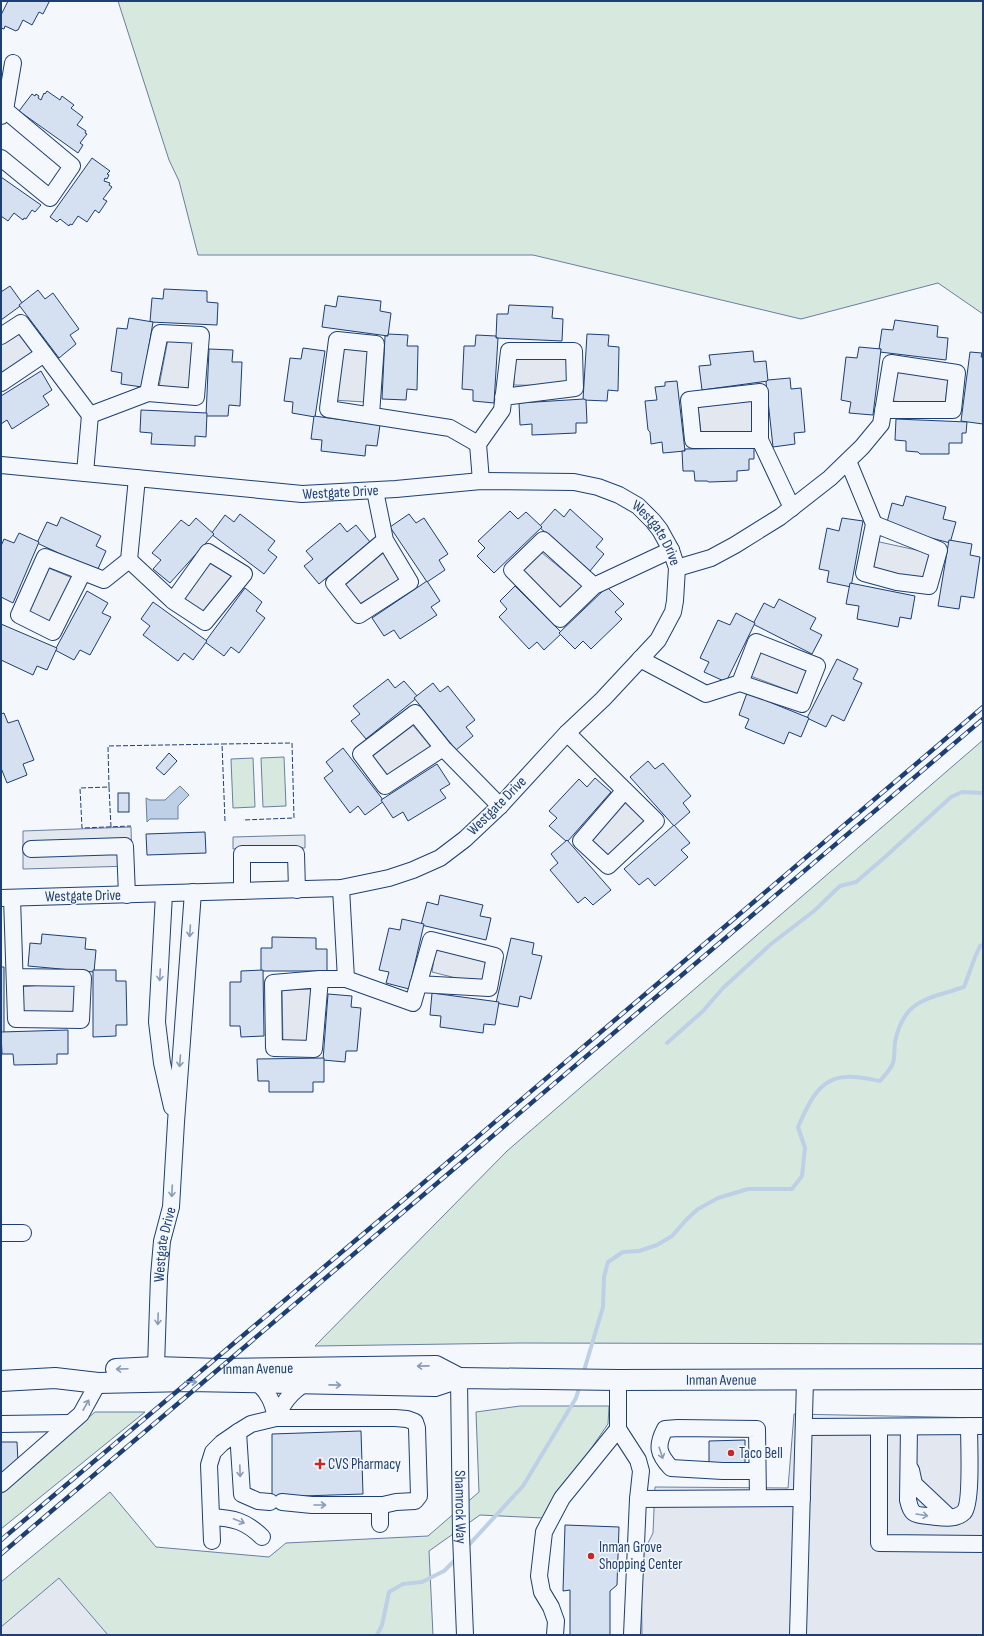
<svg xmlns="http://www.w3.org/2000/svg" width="984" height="1636" font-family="'Sofia Sans Condensed',sans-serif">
	<rect width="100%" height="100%" fill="#f4f7fb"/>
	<g fill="#d7e8df" stroke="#687fa3">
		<path d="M118 1H983V314L938 283 801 319 533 255H198L179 181 169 160Z"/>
		<path d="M983 740V1344L520 1343 315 1346 507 1151Z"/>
		<path d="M284 757 286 806 263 807 261 758Z"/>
		<path d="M253 758 255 807 233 808 231 759Z"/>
		<path d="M520 1406H609L608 1424 543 1518 480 1515 429 1551 433 1635H1V1582L110 1492 156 1547 269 1557 286 1543 428 1536 479 1492 476 1412Z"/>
		<path d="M95 1412H145L1 1529V1494Z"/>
	</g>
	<g fill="#e3e8f0" stroke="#687fa3">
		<path d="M17 329 37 353 1 376V341Z"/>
		<path d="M168 339 194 341 190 394 158 392Z"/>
		<path d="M343 347 369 349 365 402 333 400Z"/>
		<path d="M514 353 568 359V386L514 385Z"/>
		<path d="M895 369 948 379 945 405 892 401Z"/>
		<path d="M751 400 755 432 701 433 698 407Z"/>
		<path d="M875 541 930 553 926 581 871 570Z"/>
		<path d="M384 551 404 576 358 605 342 584Z"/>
		<path d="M541 552 582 586 561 609 522 570Z"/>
		<path d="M214 557 236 572 205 616 179 598Z"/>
		<path d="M46 567 75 579 49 626 25 615Z"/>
		<path d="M762 649 813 670 801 695 748 675Z"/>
		<path d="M411 723 431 747 386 776 369 756Z"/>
		<path d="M626 802 648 823 610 861 590 842Z"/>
		<path d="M131 827 132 866 23 869V831Z"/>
		<path d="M305 835V848L233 849V837Z"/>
		<path d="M436 946 489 954 484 985 432 972Z"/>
		<path d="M74 982 77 1014 23 1013 21 987Z"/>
		<path d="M314 989 310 1043H283L282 990Z"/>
		<path d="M794 1414 983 1418V1635H642L641 1557 653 1533 655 1487 788 1488Z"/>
		<path d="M59 1578 108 1635H1V1627Z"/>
	</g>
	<path fill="#bed0e5" stroke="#687fa3" d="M180 786 189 795 178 806V819H150L147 822 146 798 150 800H165Z"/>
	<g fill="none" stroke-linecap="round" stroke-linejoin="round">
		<g stroke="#bed0e5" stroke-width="4">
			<path d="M667 1043 703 1011 723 988 771 944 814 911 840 886 856 882 885 857 951 797 962 792 983 793"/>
			<path d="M583 1374 603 1307 604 1277 608 1262 623 1252 639 1251 657 1245 672 1236 687 1219 698 1209 718 1198 748 1189H792L802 1176 805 1148 798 1127C808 1105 818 1078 846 1077 857 1076 869 1079 880 1081 884 1076 891 1069 893 1063 895 1056 894 1049 895 1042 904 998 929 999 964 987L975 957 980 946 983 945"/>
			<path d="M466 1548 523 1486 576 1398 580 1385"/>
			<path d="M377 1635 382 1625 389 1592 403 1584 422 1582 444 1571 457 1558"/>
		</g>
	</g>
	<g fill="#d5e0f0" stroke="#1d3f73">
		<path d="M8 1H48L49 2 43 14 39 12 32 25 23 20 18 30H17L16 31 5 26 4 29 1 28V15Z"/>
		<path d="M47 91 60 100 62 96 74 105 71 108 83 117 77 125 86 131 85 133 87 134 80 143 83 145 78 153 19 111 32 94 35 96 36 94 39 96 38 98 41 100 44 93 45 94Z"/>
		<path d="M92 158 110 171 107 174 109 175 107 179 105 178 104 181 110 183 109 185 112 187 103 199 107 201 99 213 95 210 87 222 78 216 72 225 70 224 69 226 60 219 57 222 50 217Z"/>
		<path d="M1 177 41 205 35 212 32 210 26 219 24 218 23 220 14 213 8 221 1 216Z"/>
		<path d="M10 286 23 304 1 320V292Z"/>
		<path d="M164 289 207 291V302L218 303 217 325 150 322 152 298 163 299Z"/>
		<path d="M38 290 45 299 53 293 79 329 70 335 76 344 59 358 19 305Z"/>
		<path d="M338 296 381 301 380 311 391 313 388 336 322 327 325 305 336 307Z"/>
		<path d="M509 305 553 307 552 318 563 319 562 341 496 338 497 314H508Z"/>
		<path d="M129 318 153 322 142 387 121 384 122 373 111 371 117 328 127 329Z"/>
		<path d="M895 320 938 326 937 337 948 338 946 360 880 352 881 349H879L882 329 893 330Z"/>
		<path d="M388 334 408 335 407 346H418L417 390 407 389 406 400 382 399 385 336H388Z"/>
		<path d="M587 334 609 335 608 346 619 347 618 391 608 390 607 401 583 400Z"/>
		<path d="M476 335 496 336V338H498L494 403 473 401V390L462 389 464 346H475Z"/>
		<path d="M859 347 881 349 873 415 849 413 851 402 841 400 846 357 857 358Z"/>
		<path d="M303 348 325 351 315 417 292 413 293 402 284 401 290 358 301 359Z"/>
		<path d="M209 349 233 350 232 362H242L240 406 229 405 228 416H206Z"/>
		<path d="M753 351 754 362 766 361 768 381 702 390 699 366 711 365 709 355Z"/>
		<path d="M970 352 982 353 981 357H983V424L961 421Z"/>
		<path d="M41 371 52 390 43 396 49 405 12 429 7 420 1 424V396Z"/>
		<path d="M790 378 791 389 801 388 805 432 794 433 795 444 773 447 766 382 768 380Z"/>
		<path d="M677 381 685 451 663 453 662 442 651 444 650 432 648 430 645 401 657 400 655 387 665 386V382Z"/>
		<path d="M584 399 586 400 587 423H576V433L532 435V424L520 425 519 403Z"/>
		<path d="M141 410 207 413 206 437 195 436V446L151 444 152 433 140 432Z"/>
		<path d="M314 416 380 425 377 446 366 445 365 456 321 451 322 440 311 439Z"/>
		<path d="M896 419 967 422 966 433H962V443H949V454H920L918 452 906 451V441L895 440Z"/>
		<path d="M754 448V459H749V470L737 471V481L709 482 707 481H695L694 471H683L682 451H685V449Z"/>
		<path d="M906 496 946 507 943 519 956 522 950 543 886 526 892 503 903 506Z"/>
		<path d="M555 509 564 517 570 509 603 539 596 547 604 554 590 571 539 527Z"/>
		<path d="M510 511 518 519 526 512 542 527 494 573 477 556 485 548 478 541Z"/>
		<path d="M240 514 275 541 268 550 277 557 264 574 211 534 225 515 234 522Z"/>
		<path d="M409 514 416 523 424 518 448 554 439 560 445 570 427 582 390 527Z"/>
		<path d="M61 517 101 536 96 546 106 551 97 571 37 543 47 522 57 526Z"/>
		<path d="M196 518 214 534 170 583 153 569 161 560 152 553 181 520 189 526Z"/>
		<path d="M842 518 863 521 851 587 827 582 829 571 819 569 827 528 839 531Z"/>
		<path d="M340 523 347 532 356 525 370 542 319 584 304 566 313 559 306 551Z"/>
		<path d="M19 533 39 542 13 603 1 597V546L4 539 14 543Z"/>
		<path d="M949 540 972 544 970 555 980 557 974 598 961 596 959 609 938 606Z"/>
		<path d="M427 581 440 601 431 607 437 615 400 639 394 630 384 636 372 618Z"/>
		<path d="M850 583 915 596 911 619 900 617 898 627 857 619 859 606 846 604Z"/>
		<path d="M515 586 562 633 544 650 537 642 529 649 499 617 507 609 500 601Z"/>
		<path d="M607 587 624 604 615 612 622 619 591 649 583 641 575 649 559 633Z"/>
		<path d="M245 588 262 602 256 611 265 618 239 653 231 647 224 656 205 642Z"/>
		<path d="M87 591 108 603 102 613 111 617 90 655 80 650 74 660 55 650Z"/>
		<path d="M779 599 816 618 810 629 822 635 812 654 753 624 764 603 774 608Z"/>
		<path d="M153 602 207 641 193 660 184 653 178 661 143 635 150 626 141 619Z"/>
		<path d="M736 613 755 623 726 682 704 672 709 662 700 658 718 620 730 625Z"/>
		<path d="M1 624 57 648 47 670 37 666 33 675 1 660Z"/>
		<path d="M837 659 858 669 853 679 862 683 844 721 832 715 826 727 807 718Z"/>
		<path d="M388 679 395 688 404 681 418 697 366 739 351 721 360 714 353 706Z"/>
		<path d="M433 683 440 692 448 686 475 720 466 727 473 736 456 750 414 698Z"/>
		<path d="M747 693 809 718 801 737 789 732 784 744 745 728 749 719 739 715Z"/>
		<path d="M4 713 8 723 18 720 34 760 23 764 27 775 7 783 1 768V714Z"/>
		<path d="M343 748 384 801 365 815 358 806 350 813 324 778 333 771 326 762Z"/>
		<path d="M169 753 177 761 164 775 156 768Z"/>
		<path d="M648 761 655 769 663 763 691 796 683 803 690 812 674 826 630 777Z"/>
		<path d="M437 764 450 784 440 790 446 798 408 821 403 812 393 818 381 800Z"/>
		<path d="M595 778 611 792 567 842 549 826 557 818 549 811 579 779 587 787Z"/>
		<rect x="118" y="793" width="11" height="19"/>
		<path d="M674 825 690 843 681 850 688 857 655 886 648 878 639 885 624 869Z"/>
		<path d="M205 832 206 853 147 855 146 834Z"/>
		<path d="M567 840 611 890 593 905 585 897 578 903 550 870 558 863 551 854Z"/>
		<path d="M440 895 483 905 480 916 491 918 486 940 421 925 427 902 438 905Z"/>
		<path d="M402 919 424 924 409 989 386 983 389 972 379 970 389 928 400 930Z"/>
		<path d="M42 934 86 938 85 949 96 950 94 972 28 966 30 943 41 944Z"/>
		<path d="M272 937 316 938V949H327V971H261V948H272Z"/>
		<path d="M511 938 534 943 532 954 542 956 531 999 520 996 518 1007 496 1003Z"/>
		<path d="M1 967H4V1034L1 1033Z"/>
		<path d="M93 970H116V981H126L127 1025H116V1036L93 1037Z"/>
		<path d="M263 970 264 1036 241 1037 240 1026H230V982H241V971Z"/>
		<path d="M432 993 499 1002 495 1025 484 1024 483 1033 440 1027 441 1016 430 1015Z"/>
		<path d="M328 994 352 996 351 1007 361 1008 357 1051H346L345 1062 323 1060Z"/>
		<path d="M68 1030V1054H57V1064L14 1065 13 1054H2L1 1032Z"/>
		<path d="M324 1058V1082H313V1092H269V1081H258L257 1059Z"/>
		<path d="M361 1431 363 1494 272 1497V1434Z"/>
		<path d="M745 1440V1468H709V1441Z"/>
		<path d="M1 1442H17L18 1462 1 1478Z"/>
		<path d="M565 1525 619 1527 617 1585 610 1591V1635H570V1590L563 1591Z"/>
	</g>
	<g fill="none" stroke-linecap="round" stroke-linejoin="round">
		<g stroke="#1d3f73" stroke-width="18">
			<g id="minor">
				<path d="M1 116 5 110 13 63"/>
				<path d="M1 158 50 198 72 166 5 110"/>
				<path d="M1 336 21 323 90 415 85 473"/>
				<path d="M1 383 44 354"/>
				<path d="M90 415 148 393 160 333 201 335 196 397 148 393"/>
				<path d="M371 415 376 344 337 340 328 409 450 428 478 444"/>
				<path d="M760 440V392L689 400 693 440H760L792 508"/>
				<path d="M848 461 874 524 864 573 897 582 929 586 939 550 874 524"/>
				<path id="s1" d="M1 465 302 494 396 489 481 481 574 482 598 487 619 495 638 506 653 521 660 530 671 550 677 568 675 601 673 612 658 640 603 699 567 733 500 806 465 839 440 858 413 870 389 878 341 888 1 898"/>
				<path d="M481 481 478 444 502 410 509 351H574L575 388 503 397"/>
				<path d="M375 491 385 540 334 583 359 615 410 582 385 540"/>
				<path d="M129 560 173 601 208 552 244 574 205 622 173 601"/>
				<path d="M677 568 711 558 735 545 780 517 830 478 862 447 881 424 891 363 957 373 953 410H883"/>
				<path d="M83 572 53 632 19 615 45 557 104 580 129 560 137 478"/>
				<path d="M594 586 560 619 512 570 543 540 594 586 671 550"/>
				<path d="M640 659 706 694 740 683 756 642 817 666 802 704 740 683"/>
				<path d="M567 733 656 821 608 866 581 841 625 790"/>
				<path d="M443 748 385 786 361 754 415 713 443 748 500 806"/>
				<path d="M31 849 125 846 127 895"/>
				<path d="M242 891V854H296L297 890"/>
				<path d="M164 894 157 1022 162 1063 172 1107"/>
				<path d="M12 898 16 1019 81 1020 83 978 15 977"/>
				<path d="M320 979 314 1049 274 1048 273 983 320 979H346L341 888"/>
				<path d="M346 979 413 1003 431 940 495 956 489 988 418 984"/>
				<path d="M1 1233H23"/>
				<path id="s2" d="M156 1367 159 1276 162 1241 171 1207 176 1122 193 892"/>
				<path id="s3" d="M459 1378 461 1535 465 1635"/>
				<path d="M618 1380V1429L638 1460 641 1471 638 1499"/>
				<path d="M258 1383C269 1393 273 1403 276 1418"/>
				<path d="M276 1418C283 1403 290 1393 304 1384"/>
				<path d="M1 1424 70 1423"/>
				<path d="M804 1427 983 1426"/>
				<path d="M879 1427V1543L983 1544"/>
				<path d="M909 1427 908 1500C911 1514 914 1515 928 1516 940 1517 955 1521 964 1512 972 1503 969 1441 969 1426"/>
				<path d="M238 1432 242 1494 258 1501 270 1502"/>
				<path d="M911 1470 914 1484 949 1517"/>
				<path d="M757 1471H723L671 1468C658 1454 656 1446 665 1429L678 1428 757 1429 758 1498"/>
				<path d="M1 1484 81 1414 98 1383"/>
				<path d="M282 1502 312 1505H383"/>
				<path d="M211 1517C233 1518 246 1521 262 1537"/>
				<path d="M212 1541 209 1465 213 1452 222 1443 238 1432 251 1424 276 1418H395L407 1419 415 1422 417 1428 419 1496 415 1501 396 1502 383 1505 380 1510V1524"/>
				<path d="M555 1635 556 1621 551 1607 542 1592 539 1576 544 1532 562 1498 618 1429"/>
				<path d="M632 1635 638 1499 802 1498"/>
				<path d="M798 1635 805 1380"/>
			</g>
		</g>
		<g stroke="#1d3f73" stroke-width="22">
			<g id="major">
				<path id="s4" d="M116 1369 156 1367 219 1369 436 1366 459 1378"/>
				<path id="s5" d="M1 1381 55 1378 98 1383 189 1381 435 1386 459 1378 618 1380 983 1379"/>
			</g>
		</g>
		<use href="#minor" stroke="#f4f7fb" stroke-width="16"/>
		<use href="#major" stroke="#f4f7fb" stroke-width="20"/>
		<g stroke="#1d3f73" stroke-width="4.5">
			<g id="rail">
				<path d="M1 1540 382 1218 983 707"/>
				<path d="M1 1554 983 719"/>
			</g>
		</g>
		<use href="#rail" stroke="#f4f7fb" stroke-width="3" stroke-dasharray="9" stroke-linecap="butt"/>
		<g stroke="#1d3f73" stroke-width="1" stroke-dasharray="5 2" stroke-linecap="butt">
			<path d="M109 787 108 746 222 744"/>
			<path d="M225 821 222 744 292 743 294 818 243 820"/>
			<path d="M111 827 109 787 80 788 82 828 131 826"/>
		</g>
	</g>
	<defs><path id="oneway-shaft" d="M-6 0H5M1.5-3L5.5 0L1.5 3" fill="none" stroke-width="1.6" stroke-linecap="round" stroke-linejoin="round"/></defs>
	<g stroke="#889bb7">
		<use href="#oneway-shaft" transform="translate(190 931) rotate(94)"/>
		<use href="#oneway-shaft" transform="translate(160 975) rotate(93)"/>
		<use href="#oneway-shaft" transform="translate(180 1061) rotate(94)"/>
		<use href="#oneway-shaft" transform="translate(172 1191) rotate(93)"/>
		<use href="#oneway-shaft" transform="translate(158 1319) rotate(92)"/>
		<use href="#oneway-shaft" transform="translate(423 1366) rotate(179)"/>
		<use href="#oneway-shaft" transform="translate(122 1369) rotate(178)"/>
		<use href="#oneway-shaft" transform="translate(191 1382) rotate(2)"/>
		<use href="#oneway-shaft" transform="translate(335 1385) rotate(1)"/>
		<use href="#oneway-shaft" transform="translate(86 1405) rotate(-61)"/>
		<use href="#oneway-shaft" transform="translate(661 1453) rotate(72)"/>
		<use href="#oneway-shaft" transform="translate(240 1471) rotate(88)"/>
		<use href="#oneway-shaft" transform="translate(320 1505)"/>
		<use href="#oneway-shaft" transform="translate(922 1515) rotate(9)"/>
		<use href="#oneway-shaft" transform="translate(239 1521) rotate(22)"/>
	</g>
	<g fill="#c62828" stroke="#f4f7fb" stroke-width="1.5">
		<circle cx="731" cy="1453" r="4"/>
		<path d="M318 1458h4v4h4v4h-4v4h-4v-4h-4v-4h4z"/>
		<circle cx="591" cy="1556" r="4"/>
	</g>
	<g text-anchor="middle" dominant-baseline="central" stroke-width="3" stroke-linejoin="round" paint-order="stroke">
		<g font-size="15" fill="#1d3f73" stroke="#f4f7fb">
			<text stroke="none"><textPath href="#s1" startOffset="341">Westgate Drive</textPath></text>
			<text stroke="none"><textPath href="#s1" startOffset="677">Westgate Drive</textPath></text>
			<text transform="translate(497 806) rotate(-45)">Westgate Drive</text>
			<text transform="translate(83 896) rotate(-1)">Westgate Drive</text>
			<text stroke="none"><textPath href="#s2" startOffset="123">Westgate Drive</textPath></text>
			<text stroke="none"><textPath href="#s4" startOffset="142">Inman Avenue</textPath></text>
			<text stroke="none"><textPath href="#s5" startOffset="722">Inman Avenue</textPath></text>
			<text stroke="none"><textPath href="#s3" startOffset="129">Shamrock Way</textPath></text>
		</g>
		<g font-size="15" fill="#1d3f73" stroke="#f4f7fb" text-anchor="start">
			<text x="739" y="1453">Taco Bell</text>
			<text x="328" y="1464">CVS Pharmacy</text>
			<text x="599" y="1547">Inman Grove<tspan x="599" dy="17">Shopping Center</tspan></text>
		</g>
	</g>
	<rect width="984" height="1636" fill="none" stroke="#1d3f73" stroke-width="4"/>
</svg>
